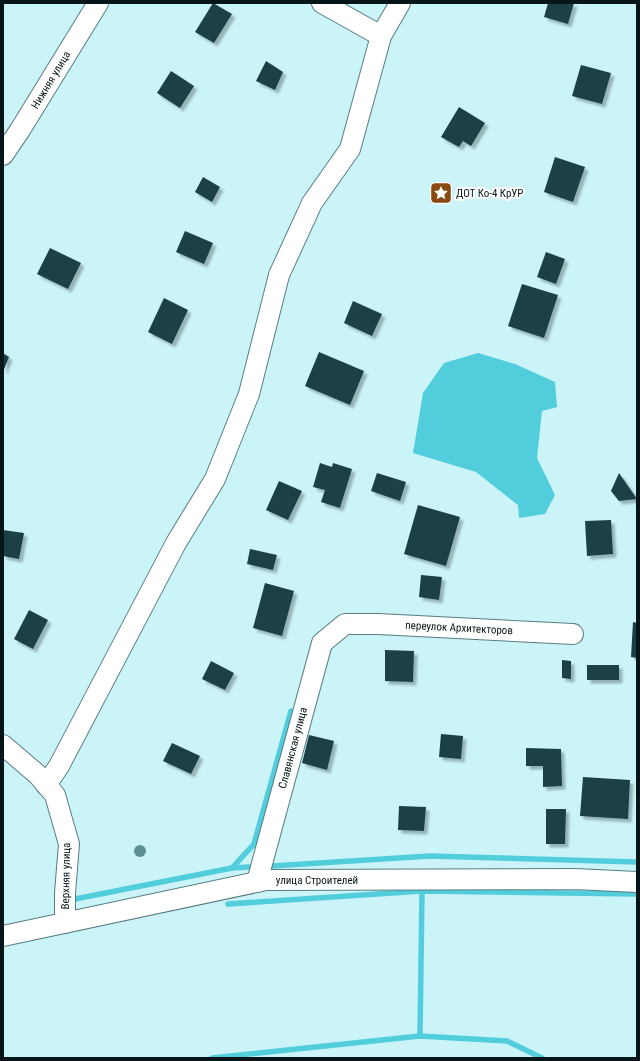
<svg xmlns="http://www.w3.org/2000/svg" width="640" height="1061" font-family="'Roboto Condensed',sans-serif">
	<defs>
		<filter id="shadow"><feDropShadow dx="3.5" dy="3.5" stdDeviation="1" flood-color="#0004"/></filter>
	</defs>
	<rect width="100%" height="100%" fill="#cbf4f9"/>
	<path fill="#51cddb" d="M478 353 515 364 555 382 557 407 542 411 537 458 555 495 545 514 519 518 518 505 476 472 413 453 423 393 444 363Z"/>
	<g fill="none" stroke-linecap="round" stroke-linejoin="round">
		<g stroke="#51cddb" stroke-width="5.5">
			<path d="M272 866 430 856 637 862"/>
			<path d="M232 868 254 844 291 711"/>
			<path d="M70 900 232 868 249 867"/>
			<path d="M228 904 422 891 637 894"/>
			<path d="M420 1036 422 891"/>
			<path d="M212 1058 420 1036 507 1041 542 1058"/>
		</g>
	</g>
	<g fill="#1a4145" filter="url(#shadow)">
		<path d="M213 3 232 14 214 43 195 32Z"/>
		<path d="M548 3H574L568 24 544 17Z"/>
		<path d="M266 61 283 72 275 90 256 81Z"/>
		<path d="M581 65 611 73 602 104 572 96Z"/>
		<path d="M171 71 194 86 180 108 157 93Z"/>
		<path d="M459 107 485 123 471 146 463 141 459 147 441 137Z"/>
		<path d="M555 157 585 167 573 202 544 192Z"/>
		<path d="M203 177 220 187 212 202 195 192Z"/>
		<path d="M185 231 213 243 204 264 176 252Z"/>
		<path d="M50 248 81 263 68 289 37 274Z"/>
		<path d="M546 252 565 259 556 284 537 277Z"/>
		<path d="M522 284 558 295 544 338 508 326Z"/>
		<path d="M164 298 188 310 172 344 148 332Z"/>
		<path d="M353 301 382 314 372 336 344 323Z"/>
		<path d="M319 352 364 371 350 405 305 386Z"/>
		<path d="M3 353 9 357 3 372Z"/>
		<path d="M320 463 332 467 333 463 352 469 340 508 321 502 325 490 313 487Z"/>
		<path d="M377 473 406 482 400 501 371 491Z"/>
		<path d="M619 473 637 499 619 501 611 491Z"/>
		<path d="M279 481 302 491 288 520 266 510Z"/>
		<path d="M418 505 460 517 446 566 404 554Z"/>
		<path d="M611 520 613 554 587 556 585 521Z"/>
		<path d="M3 530 24 533 19 559 3 556Z"/>
		<path d="M250 549 277 555 273 570 247 564Z"/>
		<path d="M421 575 442 577 439 600 419 597Z"/>
		<path d="M265 583 294 591 282 636 253 628Z"/>
		<path d="M29 610 48 620 33 649 14 639Z"/>
		<path d="M633 622 637 623V658L631 657Z"/>
		<path d="M385 650 414 651 413 682 385 681Z"/>
		<path d="M562 660 571 661V679L562 678Z"/>
		<path d="M211 661 234 673 225 690 202 679Z"/>
		<rect x="587" y="665" width="32" height="15"/>
		<path d="M441 734 463 736 461 759 439 757Z"/>
		<path d="M309 735 334 741 327 770 302 763Z"/>
		<path d="M172 743 200 756 191 774 163 761Z"/>
		<path d="M526 748 561 749 562 786 543 787V766H526Z"/>
		<path d="M583 777 630 780 628 819 580 816Z"/>
		<path d="M399 806 426 807 424 831 398 830Z"/>
		<path d="M546 809H566L565 844H546Z"/>
	</g>
	<g fill="none" stroke-linecap="round" stroke-linejoin="round">
		<g stroke="#577d81" stroke-width="22">
			<g id="minor">
				<path d="M322 3 381 36"/>
				<path d="M3 155 20 130 98 3"/>
				<path d="M3 745 38 775 55 795 69 844 65 893V923"/>
				<path d="M46 785 59 766 176 543 215 479 249 394 279 275 312 203 350 149 381 36 400 3"/>
				<path d="M257 882 322 643 345 624H378L573 634"/>
				<path d="M3 936 266 880 575 879 637 882"/>
			</g>
		</g>
		<use href="#minor" stroke="#fff" stroke-width="20"/>
	</g>
	<circle fill="#5c9095" cx="140" cy="851" r="6"/>
	<defs>
		<g id="sight-square" transform="scale(1.15)"><rect x="-9" y="-9" width="18" height="18" rx="4" fill="#894911" stroke="#fff"/><path d="M0-6L1.8-2.2L6-1.7L2.9 1.2L3.7 5.4L0 3.3L-3.7 5.4L-2.9 1.2L-6-1.7L-1.8-2.2Z" fill="#fff"/></g>
	</defs>
	<g fill-rule="evenodd">
		<use href="#sight-square" x="441" y="193"/>
	</g>
	<g text-anchor="middle" dominant-baseline="central" stroke-width="4" stroke-linejoin="round" paint-order="stroke">
		<g font-size="11" fill="#061517" stroke="#fff">
			<text transform="translate(51 80) rotate(-59)">Нижняя улица</text>
			<text transform="translate(459 628) rotate(3)">переулок Архитекторов</text>
			<text transform="translate(293 748) rotate(-75)">Славянская улица</text>
			<text transform="translate(66 876) rotate(-89)">Верхняя улица</text>
			<text x="317" y="880">улица Строителей</text>
		</g>
		<g font-size="11" fill="#061517" stroke="#fff" text-anchor="start">
			<text x="456" y="193">ДОТ Ко-4 КрУР</text>
		</g>
	</g>
	<rect width="640" height="1061" fill="none" stroke="#061517" stroke-width="8"/>
</svg>
